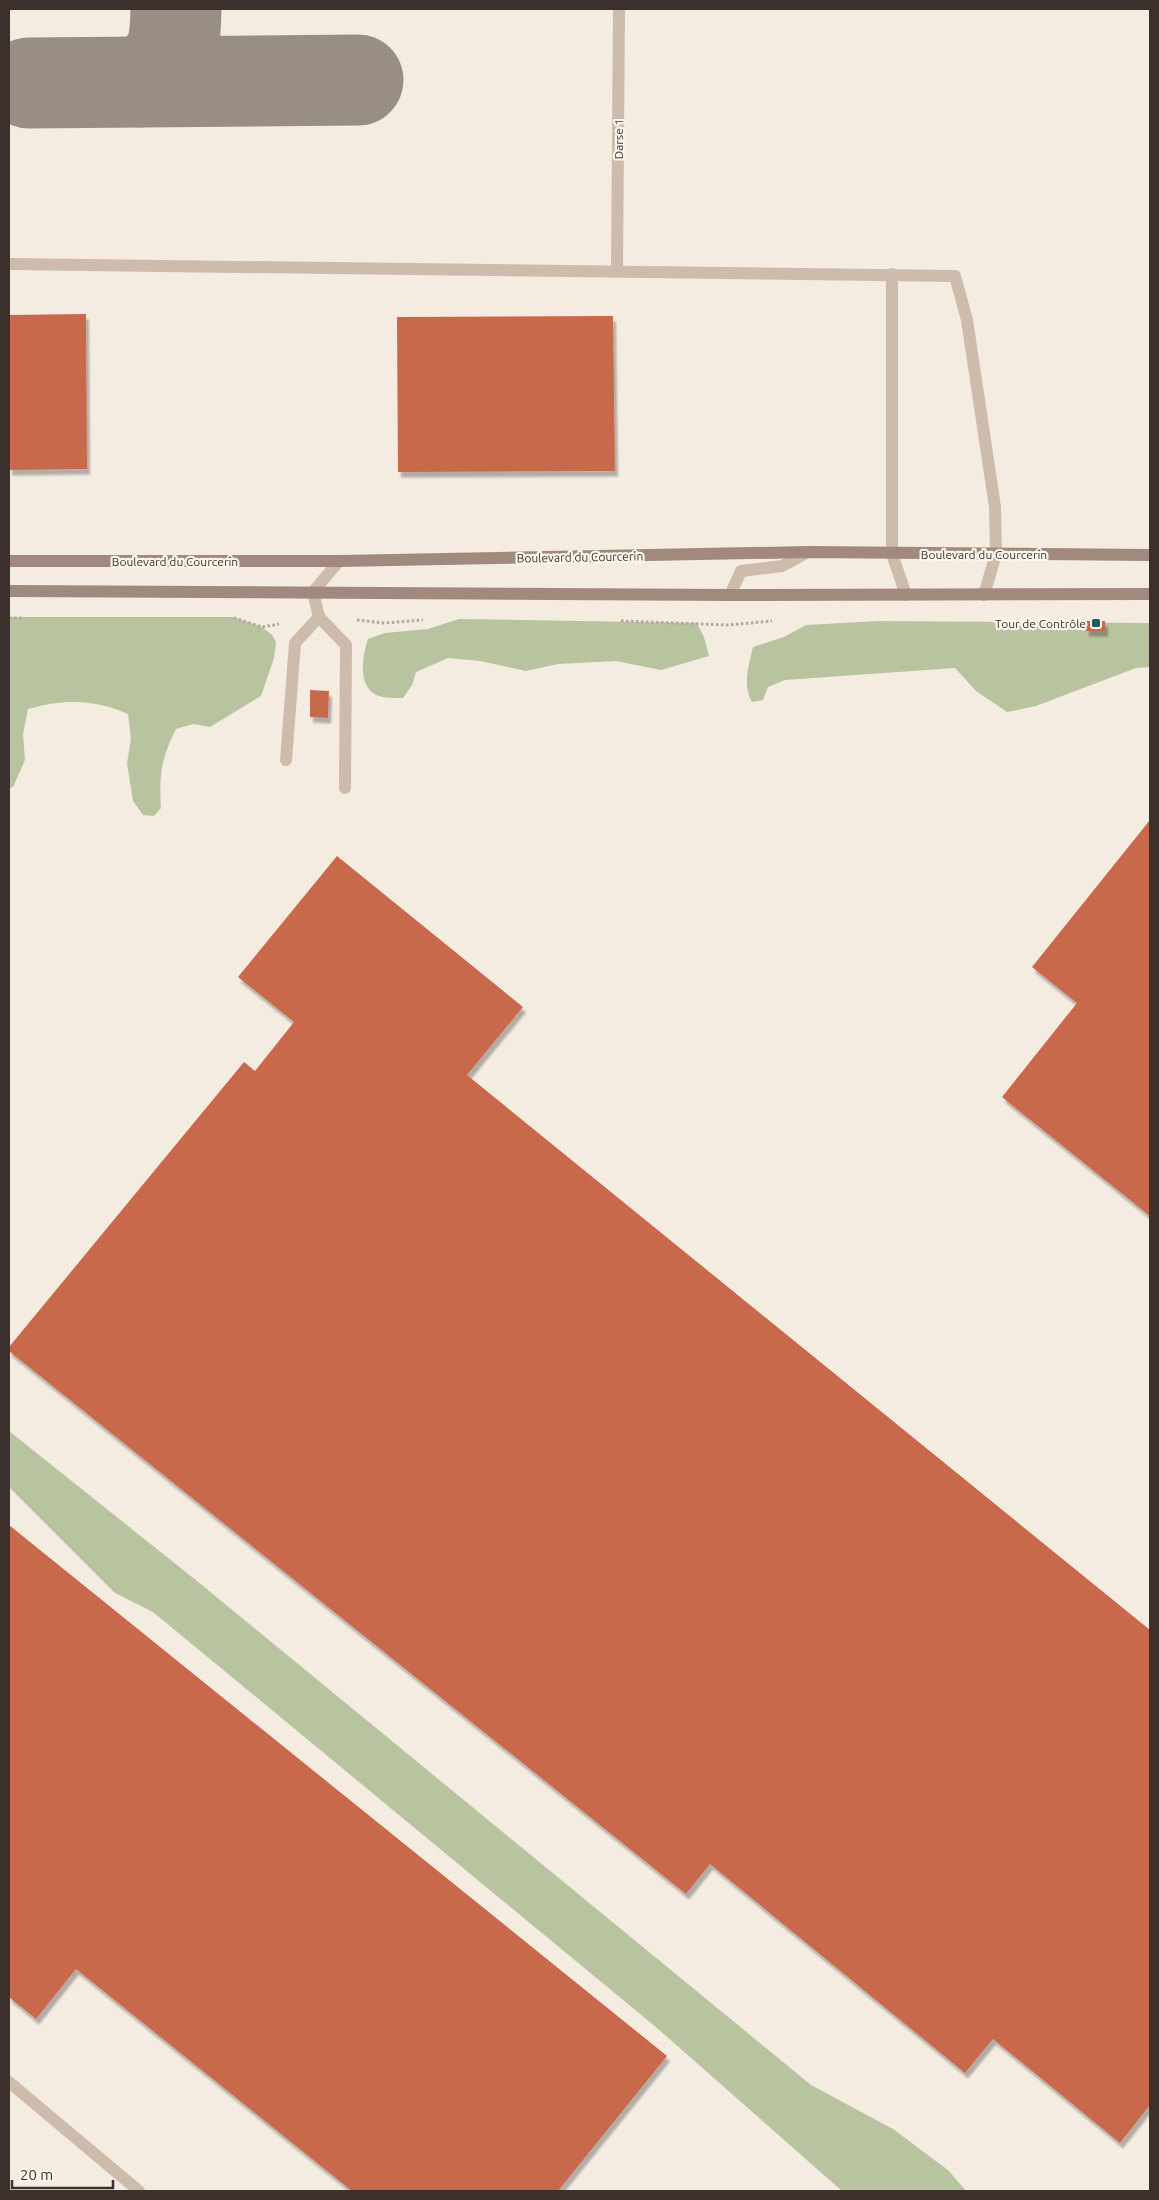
<svg xmlns="http://www.w3.org/2000/svg" width="1159" height="2200" font-family="Ubuntu,sans-serif">
	<defs>
		<filter id="shadow"><feDropShadow dx="3" dy="5.5" stdDeviation="1" flood-color="#0004"/></filter>
	</defs>
	<rect width="100%" height="100%" fill="#f4ebe1"/>
	<g fill="#b8c4a0">
		<path d="M9 617H233L262 627 272 635 276 642 274 658 261 696 210 727 193 724 176 729C161 759 159 775 161 808L154 816 143 815 133 801 127 763 131 739 128 714C93 699 64 699 28 709L23 734 25 760 13 787 9 788Z"/>
		<path d="M459 619 697 623 704 637 709 656 661 670 616 661 558 664 526 671 480 661 448 658 416 672 412 685 403 698C393 698 380 699 372 692 358 681 363 653 368 639L385 633 428 629Z"/>
		<path d="M878 621 1150 623V667L1136 668 1036 706 1007 712 976 691 955 668 785 680 768 687 763 700 752 702C742 686 749 664 753 647L784 637 806 625Z"/>
		<path d="M9 1431 197 1581 811 2085 893 2129 948 2170 966 2191H842L657 2028 153 1612 115 1593 9 1487Z"/>
	</g>
	<g fill="none" stroke-linecap="round" stroke-linejoin="round">
		<g stroke="#988e86" stroke-width="91">
			<path d="M140 82C174 62 175 46 176 9"/>
			<path d="M29 83 358 80"/>
		</g>
	</g>
	<g fill="#c8694b" filter="url(#shadow)">
		<path d="M86 314 87 469 9 470V315Z"/>
		<path d="M613 316 615 471 398 472 397 317Z"/>
		<rect x="1086" y="621" width="19" height="10"/>
		<path d="M310 690 329 691 328 718 310 717Z"/>
		<path d="M1150 820V1216L1002 1097 1077 1003 1032 967Z"/>
		<path d="M337 856 523 1007 467 1075 1150 1630V2105L1120 2143 993 2039 965 2073 710 1864 686 1894 9 1351V1347L244 1062 255 1071 294 1022 238 977Z"/>
		<path d="M9 1525 667 2056 558 2191H352L76 1969 36 2019 9 1997Z"/>
	</g>
	<g fill="none" stroke-linecap="round" stroke-linejoin="round">
		<g stroke="#b9a596" stroke-width="3" stroke-dasharray="2.5 2.5" stroke-linecap="butt">
			<path d="M9 618H23"/>
			<path d="M234 618 262 627 279 624"/>
			<path d="M357 620 384 623 423 620"/>
			<path d="M621 621 728 625 772 621"/>
		</g>
		<g stroke="#cdbbac" stroke-width="12">
			<path d="M617 270 619 9"/>
			<path d="M9 2082 139 2191"/>
		</g>
		<g stroke="#cdbbac" stroke-width="12">
			<path d="M9 264 955 276 967 320 995 507 996 554 984 595"/>
			<path d="M892 274V554L906 595"/>
			<path d="M730 595 741 571 782 566 808 552"/>
			<path d="M319 617 313 592 339 561"/>
			<path d="M286 760 295 643 319 617 346 645 345 788"/>
		</g>
		<g stroke="#a18a7d" stroke-width="12">
			<path d="M9 561H339L808 552 1150 555"/>
			<path d="M9 591 730 595 1150 594"/>
		</g>
	</g>
	<rect fill="#1f5a5e" stroke="#fbf5ee" stroke-width="2" x="1091" y="618" width="10" height="10" rx="2.5"/>
	<g text-anchor="middle" dominant-baseline="central" stroke-width="4.5" stroke-linejoin="round" paint-order="stroke">
		<g font-size="12" fill="#3b302b" stroke="#fbf5ee">
			<text transform="translate(618 139) rotate(-90)">Darse 1</text>
			<text x="984" y="554">Boulevard du Courcerin</text>
			<text transform="translate(580 557) rotate(-1)">Boulevard du Courcerin</text>
			<text x="175" y="561">Boulevard du Courcerin</text>
		</g>
		<g font-size="12" fill="#3b302b" stroke="#fbf5ee" text-anchor="end">
			<text x="1086" y="623">Tour de Contrôle</text>
		</g>
	</g>
	<rect width="1159" height="2200" fill="none" stroke="#3b302b" stroke-width="20"/>
	<path d="M12 2180v8h101v-8" fill="none" stroke="#3b302b" stroke-width="2.5"/>
	<text x="20" y="2180" font-size="15" fill="#3b302b" stroke="#fbf5ee" stroke-width="4" paint-order="stroke">20 m</text>
</svg>
